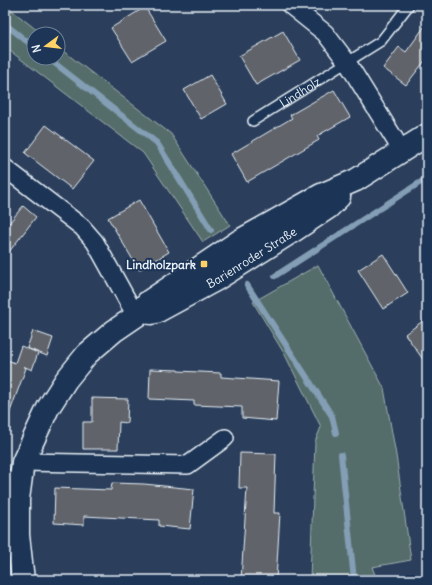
<svg xmlns="http://www.w3.org/2000/svg" width="432" height="585" font-family="Delius,sans-serif">
	<rect width="100%" height="100%" fill="#2b3e5b"/>
	<filter id="ink" filterUnits="userSpaceOnUse"><feTurbulence type="fractalNoise" baseFrequency=".025" numOctaves="2"/><feDisplacementMap in="SourceGraphic" scale="8" xChannelSelector="R" yChannelSelector="G"/><feConvolveMatrix kernelMatrix="1 2 1 2 8 2 1 2 1" color-interpolation-filters="sRGB"/></filter>
	<g filter="url(#ink)">
		<g fill="#546d6a" stroke="#9eafb1">
			<path d="M5 5 42 34H34V58H58V47L171 134 230 225 203 242 143 153 5 47Z"/>
			<path d="M318 265 384 388 396 455 411 560 372 567 377 580H310L315 442 321 427 285 355 253 302Z"/>
		</g>
		<g fill="none" stroke-linecap="round" stroke-linejoin="round">
			<g stroke="#839eb5" stroke-width="6">
				<path d="M5 24 34 47"/>
				<path d="M48 58 157 143 211 230"/>
				<path d="M275 276 427 178"/>
				<path d="M247 285 332 416 336 433"/>
				<path d="M341 455 354 580"/>
			</g>
		</g>
		<g fill="#61646b" stroke="#e8f1f8">
			<path d="M145 7 166 41 132 61 111 28Z"/>
			<path d="M427 23V58L406 85 383 68 399 47 406 52Z"/>
			<path d="M283 31 300 60 256 85 239 56Z"/>
			<path d="M210 75 227 104 201 119 184 90Z"/>
			<path d="M334 90 350 117 317 136 319 140 247 182 231 154 292 118 290 115Z"/>
			<path d="M46 125 94 161 72 189 25 153Z"/>
			<path d="M139 200 169 252 139 270 108 218Z"/>
			<path d="M23 206 36 217 5 257V228Z"/>
			<path d="M383 254 408 293 383 309 358 270Z"/>
			<path d="M427 318V365L405 334Z"/>
			<path d="M33 331 53 338 47 356 27 348Z"/>
			<path d="M21 346 38 353 32 370 23 366 26 368 7 420H5V359L15 363Z"/>
			<path d="M150 369 178 370V371L221 373V377L279 381 276 421 242 418V407L194 405V401L149 399Z"/>
			<path d="M92 398 128 399 127 423 119 422 118 449H83V422H92Z"/>
			<path d="M240 453 276 454 274 513H280L276 580H241L247 488H239Z"/>
			<path d="M112 483 144 484 194 489 190 529 159 526V520L84 516V525L54 523 55 488 111 490Z"/>
		</g>
		<g fill="none" stroke-linecap="round" stroke-linejoin="round">
			<g stroke="#e8f1f8" stroke-width="12">
				<g id="service">
					<path id="s1" d="M253 121 381 41 409 5"/>
					<path d="M5 475 20 477"/>
				</g>
			</g>
			<g stroke="#e8f1f8" stroke-width="20">
				<g id="minor">
					<path d="M290 5 325 33 347 62 402 151"/>
					<path d="M5 168 82 227 95 242 136 316"/>
					<path d="M23 462 188 465 225 438"/>
				</g>
			</g>
			<g stroke="#e8f1f8" stroke-width="25">
				<g id="secondary">
					<path id="s2" d="M151 313 156 312 217 279 293 231 329 207 339 197"/>
					<path d="M23 580 18 535V499L23 462 48 408 66 380 87 354 114 331 136 316 148 302 241 240 321 195 356 180 427 135"/>
				</g>
			</g>
			<use href="#service" stroke="#1d3557" stroke-width="9"/>
			<use href="#minor" stroke="#1d3557" stroke-width="17"/>
			<use href="#secondary" stroke="#1d3557" stroke-width="22"/>
		</g>
	</g>
	<rect fill="#ffd166" stroke="#1d3557" stroke-width="1.5" x="200" y="260" width="8" height="8" rx="2"/>
	<g text-anchor="middle" dominant-baseline="central" stroke-width="4" stroke-linejoin="round" paint-order="stroke">
		<g font-size="12" fill="#e8f1f8" stroke="#1d3557">
			<text stroke="none"><textPath href="#s1" startOffset="55">Lindholz</textPath></text>
			<text stroke="none"><textPath href="#s2" startOffset="115">Barienroder Straße</textPath></text>
		</g>
		<g font-size="12" font-weight="bold" fill="#e8f1f8" stroke="#1d3557" text-anchor="end">
			<text x="196" y="264">Lindholzpark</text>
		</g>
	</g>
	<rect width="432" height="585" fill="none" stroke="#1d3557" stroke-width="20"/>
	<rect x="10" y="10" width="412" height="565" fill="none" stroke="#e8f1f8" stroke-width="1.5" filter="url(#ink)"/>
	<g transform="translate(46 46) rotate(255)"><circle r="19" fill="#1d3557" stroke="#6e8097"/>
	<path d="M0-3L7 15L0 10L-7 15Z" fill="#ffd166"/>
	<text y="-6" font-size="11" font-weight="bold" text-anchor="middle" fill="#e8f1f8">N</text>
	</g>
</svg>
